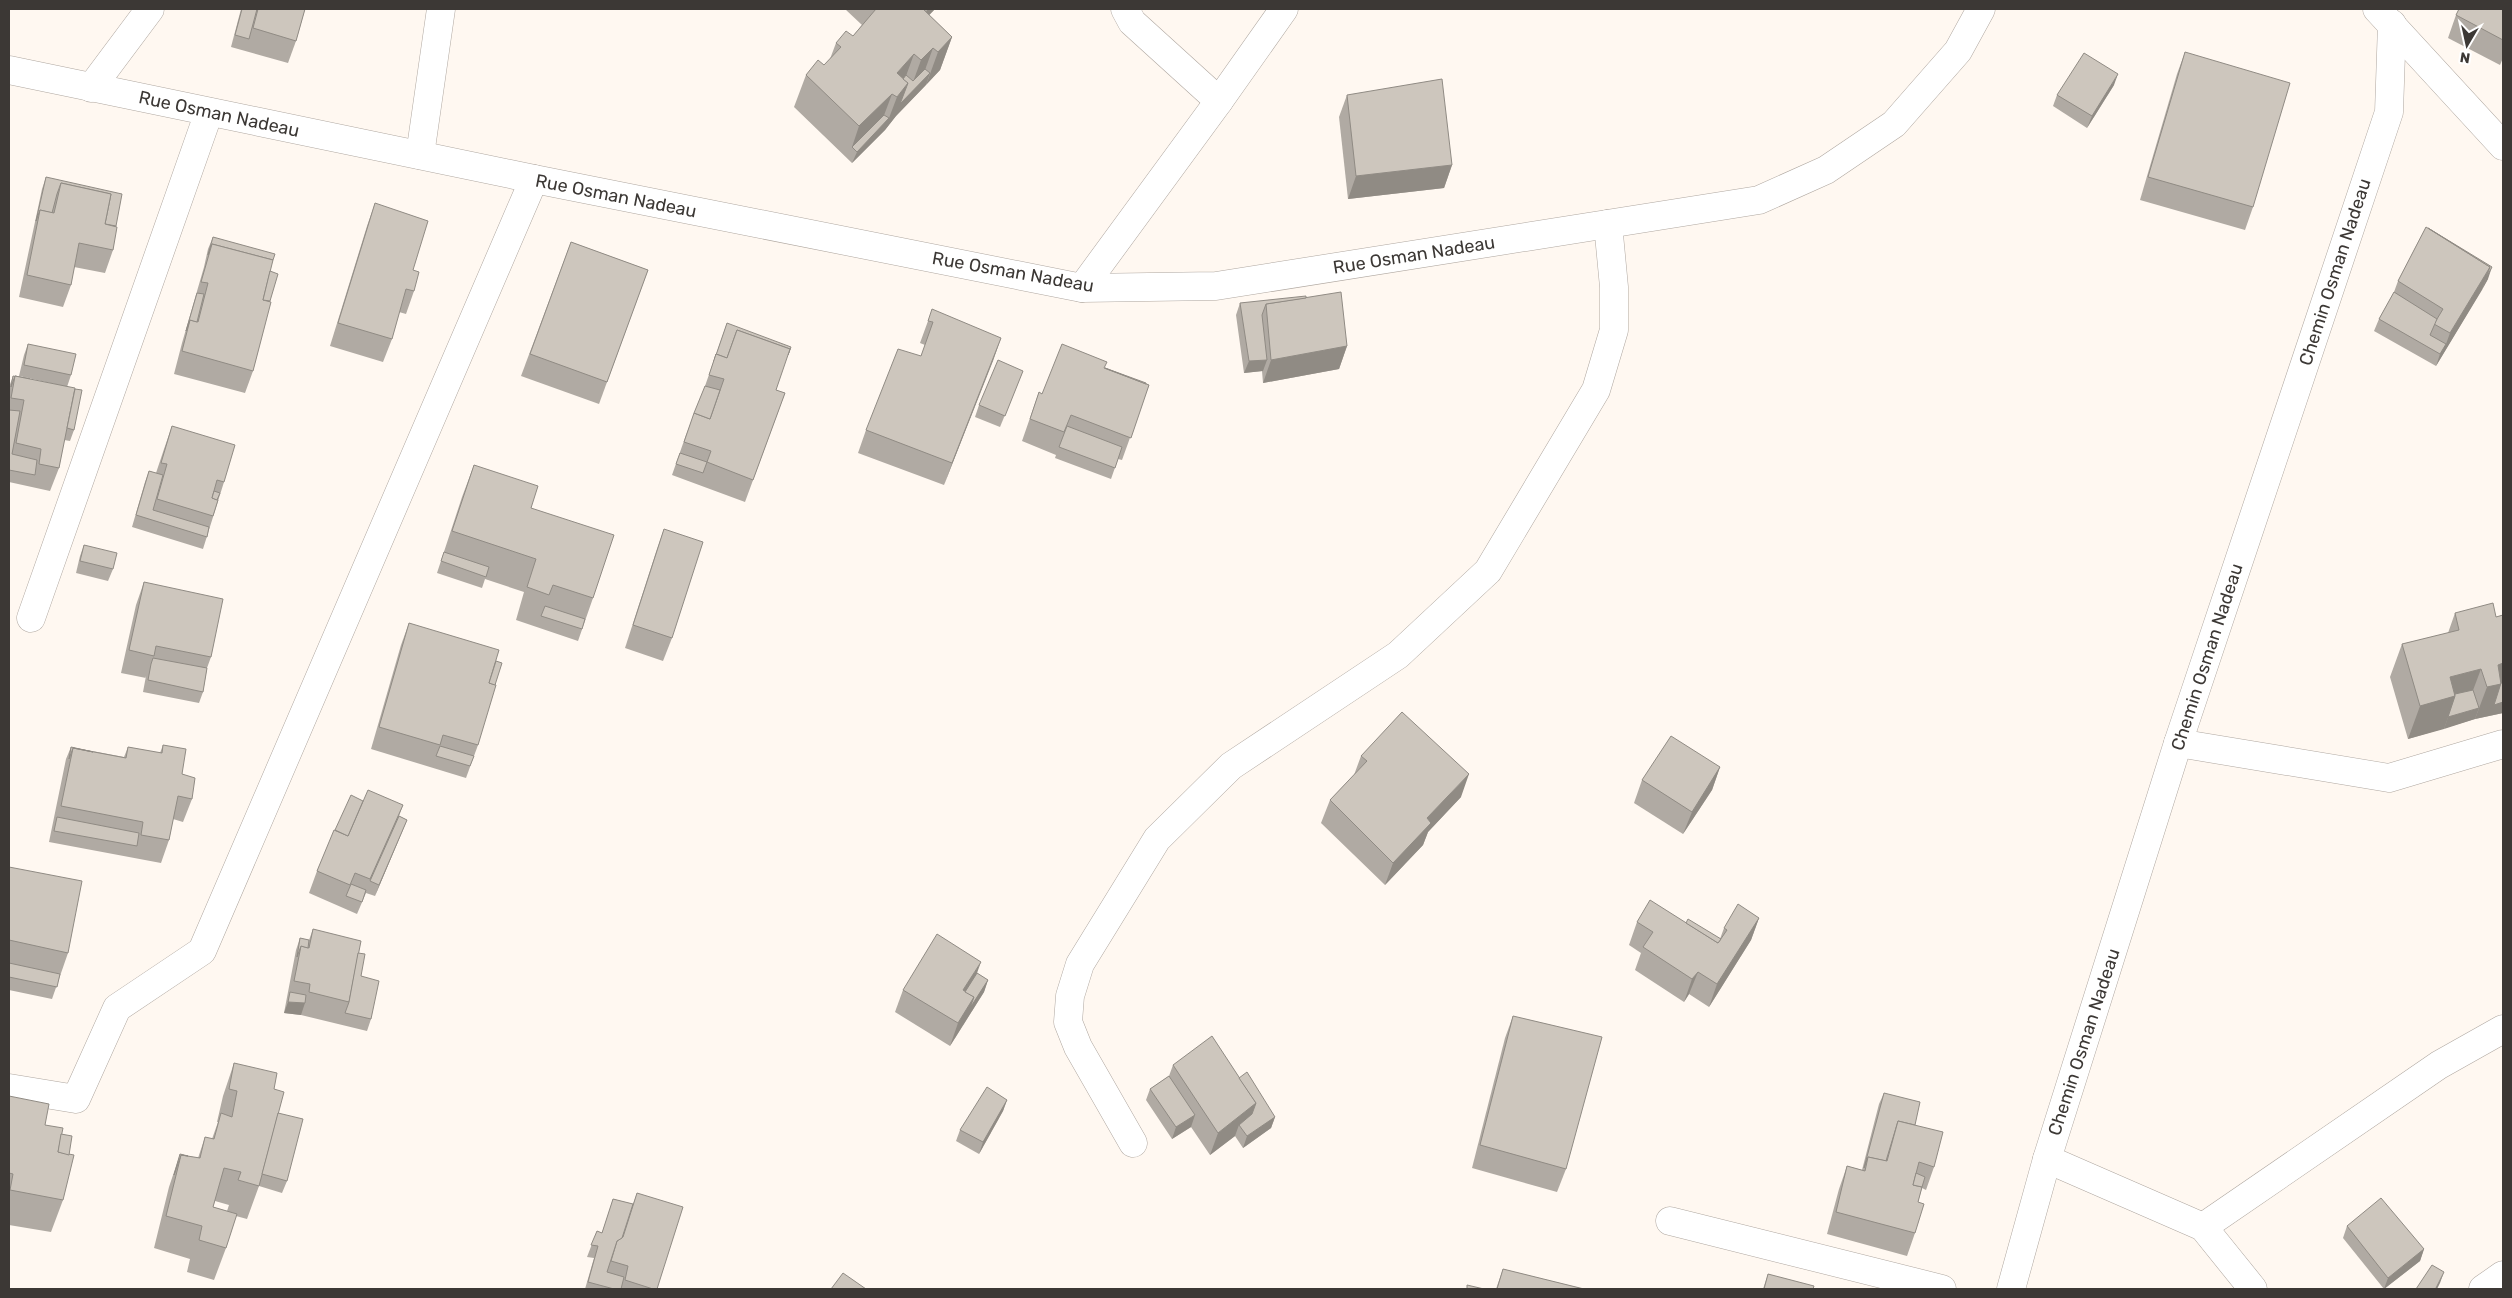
<svg xmlns="http://www.w3.org/2000/svg" width="2512" height="1298" font-family="Rubik,sans-serif">
	<rect width="100%" height="100%" fill="#fff8f1"/>
	<g fill="none" stroke-linecap="round" stroke-linejoin="round">
		<g stroke="#afa7a0" stroke-width="29">
			<g id="minor">
				<path d="M1125 9 1132 22 1219 101"/>
				<path d="M2377 9 2503 146"/>
				<path d="M9 70 534 179 1082 288 1216 286 1759 200 1826 170 1894 124 1958 51 1981 9"/>
				<path d="M91 88 150 9"/>
				<path d="M420 155 441 9"/>
				<path d="M1082 288 1219 101 1284 9"/>
				<path d="M31 618 209 112"/>
				<path d="M2178 743 2389 778 2503 744"/>
				<path d="M9 1088 76 1099 117 1008 202 951 534 179"/>
				<path d="M1133 1143 1078 1047 1068 1022 1070 996 1080 964 1157 839 1231 766 1398 655 1488 571 1596 390 1614 330V287L1608 224"/>
				<path d="M2047 1159 2203 1227 2253 1289"/>
				<path d="M1670 1221 1942 1289"/>
				<path d="M2203 1227 2439 1065 2503 1029"/>
				<path d="M2011 1289 2047 1159 2178 743 2389 112 2392 24"/>
				<path d="M2483 1289 2503 1275"/>
			</g>
		</g>
		<use href="#minor" stroke="#fff" stroke-width="28"/>
	</g>
	<g fill="#b0aaa3" fill-rule="evenodd">
		<path d="M241 9H305L296 41 288 63 231 47Z"/>
		<path d="M845 9H935L929 15 952 37 940 70 896 116 885 130 852 163 794 107 806 75 824 65 830 59 836 43 853 36 862 25Z"/>
		<path d="M2503 9V58L2500 65 2448 38 2456 15Z"/>
		<path d="M2185 52 2253 207 2245 230 2140 200 2177 74Z"/>
		<path d="M2114 85 2087 128 2053 106 2057 95Z"/>
		<path d="M1347 95 1452 165 1444 188 1348 199 1339 117Z"/>
		<path d="M46 177 116 226 113 250 105 273 74 267 71 285 63 307 19 297 42 189Z"/>
		<path d="M375 203 413 270 414 291 406 314 399 312 392 339 383 362 330 346 367 226Z"/>
		<path d="M2426 227 2488 279 2436 366 2374 331 2379 319 2394 292 2398 281Z"/>
		<path d="M213 237 270 271V301L253 371 245 393 174 374 182 343 204 267 208 249Z"/>
		<path d="M571 242 648 270 599 404 521 376Z"/>
		<path d="M1306 298 1347 346 1339 369 1263 383 1262 371 1244 373 1236 315 1240 303Z"/>
		<path d="M928 321 1001 338 944 485 858 453 866 430 921 356 925 345 920 343Z"/>
		<path d="M727 323 776 390 785 393 745 502 672 475 686 435 705 386Z"/>
		<path d="M28 344 71 375 67 387 74 430 70 441 64 440 59 468 50 491 9 482V387L13 376 59 385 19 376 24 355Z"/>
		<path d="M1104 368 1149 385 1122 460 1118 459 1111 479 1055 458 1056 455 1022 441 1039 392 1042 394Z"/>
		<path d="M1023 371 1000 427 975 417 979 405Z"/>
		<path d="M172 426 224 482 203 549 132 527 145 482 149 471 156 473 164 449Z"/>
		<path d="M474 465 531 508 593 598 578 641 516 620 524 592 485 579 482 588 437 573 462 497Z"/>
		<path d="M664 529 672 638 663 661 625 648 656 552Z"/>
		<path d="M84 545 113 569 108 581 76 573 80 556Z"/>
		<path d="M144 582 211 657 207 668 203 692 199 703 143 692 146 676V678L121 673 136 605Z"/>
		<path d="M2455 613 2496 617 2503 615V713L2475 719 2408 739 2390 677 2402 644 2448 633Z"/>
		<path d="M409 623 496 661 478 745 466 778 371 749 401 645Z"/>
		<path d="M163 745 182 774 192 799 183 822 173 819 169 840 161 863 49 842 66 759 71 747 124 757 128 747 160 753Z"/>
		<path d="M1361 756 1461 797 1428 832 1423 845 1385 885 1321 823 1330 800 1354 775Z"/>
		<path d="M1720 767 1712 790 1683 834 1634 803 1642 780Z"/>
		<path d="M363 801 403 805 399 816 407 820 375 896 366 893 357 914 309 893 317 871 335 830Z"/>
		<path d="M9 867 68 953 52 999 9 990Z"/>
		<path d="M1759 918 1751 940 1709 1007 1689 994 1684 1002 1635 970 1641 953 1629 945 1637 922 1686 923 1720 939 1724 928Z"/>
		<path d="M313 929 358 953 361 976 371 1019 367 1031 301 1015 284 1013 296 950 300 938 309 940Z"/>
		<path d="M977 973 988 980 984 992 950 1046 895 1012 903 990Z"/>
		<path d="M1513 1016 1566 1169 1557 1192 1472 1168 1505 1038Z"/>
		<path d="M234 1063 274 1089 278 1113 287 1181 282 1193 259 1186 247 1219 236 1216 226 1248 214 1280 187 1272 190 1259 154 1248 169 1187 180 1154 198 1158 205 1137 212 1139 218 1122H217L223 1096ZM215 1201 229 1205 227 1211 213 1207Z"/>
		<path d="M1173 1065 1239 1078 1275 1117 1271 1128 1243 1148 1235 1136 1210 1155 1191 1127 1172 1139 1146 1100 1150 1089 1169 1076Z"/>
		<path d="M1884 1093 1915 1125 1934 1167 1926 1190 1922 1188 1918 1202 1915 1233 1907 1256 1827 1234 1839 1189 1847 1166 1862 1170 1879 1104Z"/>
		<path d="M9 1096 45 1125 62 1134 63 1200 51 1232 9 1225Z"/>
		<path d="M1007 1100 1003 1111 979 1154 956 1141 960 1130Z"/>
		<path d="M637 1193 657 1289H585L594 1258 587 1257 597 1231 602 1233 613 1199 633 1204Z"/>
		<path d="M2347 1226 2424 1249 2420 1261 2384 1289 2343 1238Z"/>
		<path d="M1503 1269 1584 1289H1496Z"/>
		<path d="M1768 1274 1813 1289H1763Z"/>
	</g>
	<g fill="#908b84">
		<path d="M928 9H935L907 38Z"/>
		<path d="M952 37 940 70 926 85 938 52Z"/>
		<path d="M933 48 921 81 909 93 921 60Z"/>
		<path d="M914 54 902 87 892 94 880 126 852 147 859 126 897 73Z"/>
		<path d="M930 73 926 85 896 116 885 130 852 163 857 152 889 118 897 97 908 83Z"/>
		<path d="M2118 74 2114 85 2087 128 2092 116Z"/>
		<path d="M1452 165 1444 188 1348 199 1356 176Z"/>
		<path d="M2490 267 2482 290 2436 366 2440 354 2446 344 2450 333Z"/>
		<path d="M2492 267 2488 279 2482 290 2486 278Z"/>
		<path d="M1001 338 993 361 944 485 952 463Z"/>
		<path d="M1347 346 1339 369 1263 383 1271 360Z"/>
		<path d="M1267 360 1263 371 1244 373 1249 361Z"/>
		<path d="M2503 663V713L2475 719 2487 687 2498 665Z"/>
		<path d="M2481 669 2469 701 2452 706 2444 729 2408 739 2420 706 2450 677Z"/>
		<path d="M2479 708 2475 719 2444 729 2448 717Z"/>
		<path d="M1720 767 1712 790 1683 834 1692 812Z"/>
		<path d="M1469 774 1461 797 1428 832 1423 845 1385 885 1393 863 1427 818Z"/>
		<path d="M407 820 402 832 375 896 379 885Z"/>
		<path d="M1759 918 1751 940 1709 1007 1717 984Z"/>
		<path d="M981 962 973 984 962 1003 963 990Z"/>
		<path d="M1698 972 1689 994 1684 1002 1692 979Z"/>
		<path d="M988 980 984 992 950 1046 958 1023 974 997Z"/>
		<path d="M288 1002 305 1003 301 1015 284 1013Z"/>
		<path d="M1007 1100 1003 1111 979 1154 983 1142Z"/>
		<path d="M1256 1103 1248 1126 1239 1125 1235 1136 1210 1155 1218 1133Z"/>
		<path d="M1195 1115 1191 1127 1172 1139 1176 1127Z"/>
		<path d="M1275 1117 1271 1128 1243 1148 1247 1136Z"/>
		<path d="M2424 1249 2420 1261 2384 1289 2388 1278Z"/>
		<path d="M2444 1272 2440 1283 2437 1289H2435Z"/>
	</g>
	<g fill="#cdc6bd" stroke="#908b84">
		<path d="M242 9H257L249 39 235 35Z"/>
		<path d="M258 9H305L296 41 253 28Z"/>
		<path d="M876 9H923L952 37 938 52 933 48 921 60 914 54 897 73 908 83 897 97 892 94 859 126 806 75 818 60 824 65 841 47 836 43 846 31 853 36Z"/>
		<path d="M2459 9H2503V40L2456 15Z"/>
		<path d="M2185 52 2290 83 2253 207 2148 177Z"/>
		<path d="M2084 53 2118 74 2092 116 2057 95Z"/>
		<path d="M925 69 930 73 900 104 908 83 903 79 906 75 913 81Z"/>
		<path d="M1442 79 1452 165 1356 176 1347 95Z"/>
		<path d="M884 115 889 118 857 152 852 147Z"/>
		<path d="M46 177 122 194 116 226 105 224 111 194 61 183 57 194 52 213 40 210 36 221Z"/>
		<path d="M61 183 111 194 105 224 117 227 113 250 79 243 71 285 27 275 40 210 54 213Z"/>
		<path d="M375 203 428 221 413 270 419 272 414 291 406 289 392 339 338 323Z"/>
		<path d="M2426 227 2490 267 2450 333 2434 324 2443 309 2398 281Z"/>
		<path d="M2428 228 2492 267 2486 278 2490 267Z"/>
		<path d="M213 237 275 254 273 260 212 244 208 255Z"/>
		<path d="M571 242 648 270 607 382 530 354Z"/>
		<path d="M212 244 273 260 263 300 271 302 253 371 182 351 190 320 198 322 208 283 201 282Z"/>
		<path d="M270 271 278 274 270 301 263 300Z"/>
		<path d="M1341 292 1347 346 1271 360 1266 304Z"/>
		<path d="M2394 292 2437 319 2430 335 2446 344 2440 354 2379 319Z"/>
		<path d="M197 293 204 294 197 322 190 320 186 331Z"/>
		<path d="M1306 296V298L1266 304 1262 315 1267 360 1249 361 1240 303Z"/>
		<path d="M932 309 1001 338 952 463 866 430 898 349 921 356 933 322 928 321Z"/>
		<path d="M727 323 791 347 788 355 790 349 737 330 727 358 716 354 714 361Z"/>
		<path d="M737 330 790 349 776 390 785 393 753 480 707 462 711 451 684 442 694 413 710 419 724 379 709 375 716 354 727 358Z"/>
		<path d="M28 344 76 354 71 375 24 365Z"/>
		<path d="M1062 344 1107 362 1104 368 1149 385 1131 438 1071 415 1064 432 1030 419 1039 392 1042 394Z"/>
		<path d="M998 360 1023 371 1005 416 979 405Z"/>
		<path d="M1105 368 1146 383V384Z"/>
		<path d="M13 376 30 379 15 376 11 387Z"/>
		<path d="M15 376 75 388 59 468 39 464 41 449 16 443 24 400 11 398Z"/>
		<path d="M705 386 720 390 710 419 694 413Z"/>
		<path d="M75 389 82 390 74 430 67 428Z"/>
		<path d="M9 410 20 411 12 454 37 460 35 475 9 470Z"/>
		<path d="M172 426 235 445 224 482 217 480 212 498 218 500 213 516 157 499 167 464 161 463Z"/>
		<path d="M1067 426 1122 447 1115 468 1059 447Z"/>
		<path d="M680 453 707 462 703 473 676 464Z"/>
		<path d="M474 465 538 486 531 508 614 535 593 598 553 585 549 595 527 587 536 559 452 531Z"/>
		<path d="M149 471 163 475 153 510 209 527 207 537 136 515Z"/>
		<path d="M214 491 220 493 217 500 212 498Z"/>
		<path d="M664 529 703 542 672 638 633 625Z"/>
		<path d="M84 545 117 553 113 569 80 561Z"/>
		<path d="M444 552 489 567 486 577 441 561Z"/>
		<path d="M144 582 223 599 211 657 156 646 154 656 129 650Z"/>
		<path d="M2493 603 2496 617 2503 615V663L2498 665 2501 684 2487 687 2481 669 2450 677 2455 696 2420 706 2402 644 2459 630 2455 613Z"/>
		<path d="M545 606 585 619 582 629 541 616Z"/>
		<path d="M409 623 499 650 489 683 496 685 478 745 443 735 440 745 379 727Z"/>
		<path d="M153 658 207 668 203 692 148 680 151 664Z"/>
		<path d="M496 661 502 663 495 685 489 683Z"/>
		<path d="M2501 683H2503V702L2494 705Z"/>
		<path d="M2473 690 2479 708 2448 717 2455 696V694Z"/>
		<path d="M1402 712 1469 774 1427 818 1431 823 1393 863 1330 800 1367 761 1361 756Z"/>
		<path d="M1671 736 1720 767 1692 812 1642 780Z"/>
		<path d="M163 745 186 749 182 774 195 778 192 799 178 796 169 840 141 835 143 822 61 806 73 748 126 758 128 747 162 753Z"/>
		<path d="M440 746 474 756 470 766 436 756Z"/>
		<path d="M71 747 93 752 73 748 69 759Z"/>
		<path d="M368 790 403 805 370 879 355 873 350 885 317 871 334 830 348 836Z"/>
		<path d="M351 795 363 801 348 836 335 830Z"/>
		<path d="M399 816 407 820 379 885 370 881Z"/>
		<path d="M57 817 139 833 137 846 54 831Z"/>
		<path d="M9 867 82 881 68 953 9 940Z"/>
		<path d="M351 884 366 890 362 902 346 896Z"/>
		<path d="M1650 900 1718 943 1727 930 1724 928 1738 904 1759 918 1717 984 1698 972 1692 979 1643 947 1653 932 1637 922Z"/>
		<path d="M1688 919 1721 939 1718 943 1686 923Z"/>
		<path d="M313 929 361 941 349 1002 309 992 310 984 294 981 301 946 309 948Z"/>
		<path d="M937 934 981 962 963 990 974 997 958 1023 903 990Z"/>
		<path d="M300 938 309 940 308 948 301 946 297 957Z"/>
		<path d="M358 953 365 954 361 976 379 981 371 1019 345 1013 349 1002Z"/>
		<path d="M9 963 60 974 57 987 9 977Z"/>
		<path d="M977 973 988 980 970 1008 974 997 965 992Z"/>
		<path d="M290 992 306 995 305 1003 288 1002Z"/>
		<path d="M1513 1016 1602 1037 1566 1169 1480 1145Z"/>
		<path d="M1212 1036 1256 1103 1218 1133 1173 1065Z"/>
		<path d="M234 1063 277 1073 274 1089 284 1092 259 1186 238 1180 241 1172 224 1168 213 1207 237 1214 226 1248 199 1240 202 1226 166 1216 181 1155 200 1158 205 1137 214 1139 221 1113 232 1117 237 1091 229 1089Z"/>
		<path d="M1247 1072 1275 1117 1247 1136 1239 1125 1252 1114 1256 1103 1239 1078Z"/>
		<path d="M1169 1076 1195 1115 1176 1127 1150 1089Z"/>
		<path d="M987 1087 1007 1100 983 1142 960 1130Z"/>
		<path d="M1884 1093 1920 1102 1915 1125 1898 1121 1886 1161 1868 1157 1864 1168Z"/>
		<path d="M9 1096 49 1104 45 1125 63 1128 58 1152 74 1155 63 1200 10 1190 13 1174 9 1173Z"/>
		<path d="M278 1113 303 1119 287 1181 262 1174Z"/>
		<path d="M1898 1121 1943 1132 1934 1167 1919 1162 1913 1185 1922 1187 1918 1202 1924 1204 1915 1233 1836 1212 1847 1166 1865 1171 1868 1157 1887 1161Z"/>
		<path d="M61 1134 72 1136 69 1155 58 1152Z"/>
		<path d="M180 1154 188 1156 181 1155 174 1175Z"/>
		<path d="M1916 1173 1925 1177 1922 1187 1913 1185Z"/>
		<path d="M637 1193 683 1207 657 1289H653L625 1280 628 1266 611 1261 617 1241 623 1237Z"/>
		<path d="M2381 1198 2424 1249 2388 1278 2347 1226Z"/>
		<path d="M613 1199 633 1204 622 1238 617 1241 607 1272 624 1277 621 1289H614L588 1282 598 1246 591 1245 597 1231 602 1233Z"/>
		<path d="M2432 1265 2444 1272 2436 1288 2439 1289H2416Z"/>
		<path d="M1503 1269 1584 1289H1497Z"/>
		<path d="M843 1273 866 1289H831Z"/>
		<path d="M1768 1274 1814 1286 1813 1289H1764Z"/>
		<path d="M1467 1285 1484 1289H1467Z"/>
	</g>
	<g text-anchor="middle" dominant-baseline="central" stroke-width="4" stroke-linejoin="round" paint-order="stroke">
		<g font-size="18" fill="#3c3835" stroke="#fff">
			<text transform="translate(219 114) rotate(12)">Rue Osman Nadeau</text>
			<text transform="translate(616 196) rotate(11)">Rue Osman Nadeau</text>
			<text transform="translate(1414 255) rotate(-9)">Rue Osman Nadeau</text>
			<text transform="translate(1013 272) rotate(10)">Rue Osman Nadeau</text>
			<text transform="translate(2335 272) rotate(-72)">Chemin Osman Nadeau</text>
			<text transform="translate(2207 657) rotate(-72)">Chemin Osman Nadeau</text>
			<text transform="translate(2084 1042) rotate(-72)">Chemin Osman Nadeau</text>
		</g>
	</g>
	<rect width="2512" height="1298" fill="none" stroke="#3c3835" stroke-width="20"/>
	<g transform="translate(2467 45) rotate(189)" stroke="#ffffff" stroke-width="4" paint-order="stroke">
	<path d="M0-4L9 19L0 12L-9 19Z" fill="#3c3835"/>
	<text y="-8" font-size="14" font-weight="bold" text-anchor="middle" fill="#3c3835">N</text>
	</g>
</svg>
